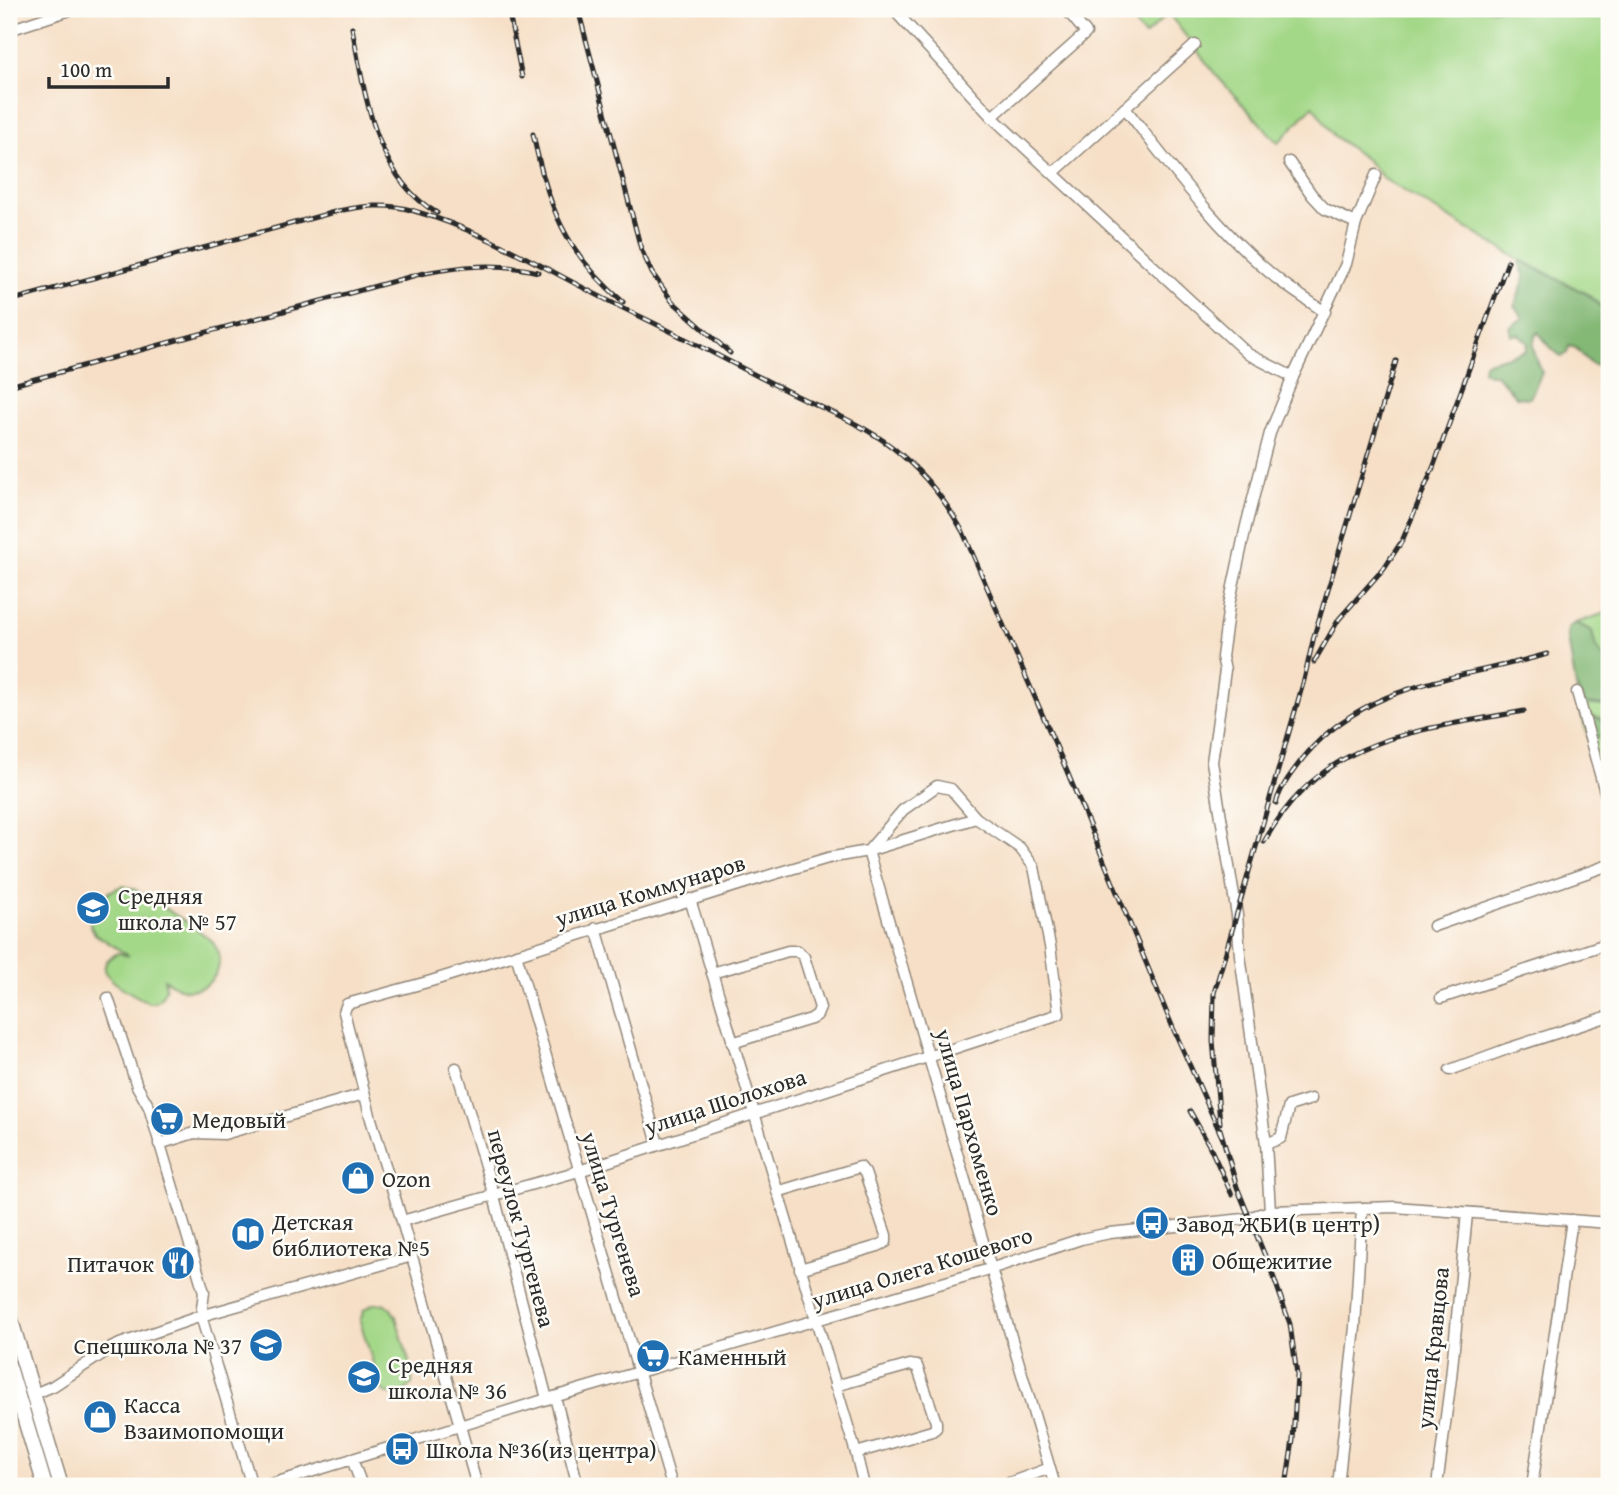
<svg xmlns="http://www.w3.org/2000/svg" width="1618" height="1495" font-family="'Gentium Book Plus',serif">
	<rect width="100%" height="100%" fill="#fdfcf7"/>
	<filter id="ink" filterUnits="userSpaceOnUse"><feTurbulence type="fractalNoise" baseFrequency=".0143" numOctaves="2"/><feDisplacementMap in="SourceGraphic" scale="14" xChannelSelector="R" yChannelSelector="G"/><feConvolveMatrix kernelMatrix="1 2 1 2 8 2 1 2 1" color-interpolation-filters="sRGB"/></filter>
	<filter id="wash" filterUnits="userSpaceOnUse"><feTurbulence type="fractalNoise" baseFrequency=".00686" numOctaves="4" result="noise"/><feDisplacementMap in="SourceGraphic" scale="28" xChannelSelector="R" yChannelSelector="G"/><feGaussianBlur stdDeviation="1.57" result="paint"/><feColorMatrix in="noise" values="0 0 0 0 0 0 0 0 0 0 0 0 0 0 0 0 0 1.4 0 .05"/><feComposite in="paint" operator="in"/></filter>
	<g filter="url(#wash)">
		<rect width="100%" height="100%" fill="#f6dfc6"/>
		<g fill="#a4d889" stroke="#68825a" stroke-width="2">
			<path d="M1121 9H1609V313L1587 294 1522 261 1384 179 1367 160 1334 136 1313 106 1278 143 1216 75 1168 13 1145 36Z"/>
			<path d="M1609 612V660C1597 656 1594 643 1592 631L1576 623Z"/>
			<path d="M1576 687 1585 704 1606 706 1609 702V722L1598 717C1599 731 1602 741 1601 754L1609 761V802L1580 711Z"/>
			<path d="M123 886 134 889C149 899 206 932 214 944 228 965 212 990 188 990 179 989 171 984 164 979L166 989C161 997 159 1004 149 1003 134 994 80 971 118 953L129 956 95 934 90 926C92 906 104 891 123 886Z"/>
			<path d="M373 1304H384L391 1309 396 1317 412 1372V1384C403 1395 392 1399 381 1389L360 1321 364 1310Z"/>
		</g>
		<g fill="#83b875" stroke="#577250" stroke-width="2">
			<path d="M1522 261 1587 294 1609 313V377L1606 368 1591 364 1576 348 1569 346 1567 353 1562 357 1551 348 1538 332C1528 344 1537 359 1542 373L1530 398 1516 397 1496 374H1489L1483 371 1484 363 1526 351 1528 343 1518 334 1511 335 1510 327 1523 318 1515 305 1525 277 1519 263Z"/>
			<path d="M1576 623 1592 631C1594 643 1597 656 1609 660V702L1606 706 1585 704 1576 687 1567 633 1569 627Z"/>
			<path d="M1591 716 1609 722V761L1601 754 1602 742 1599 736 1591 735 1589 722Z"/>
		</g>
	</g>
	<g filter="url(#ink)">
		<g fill="none" stroke-linecap="round" stroke-linejoin="round">
			<g stroke="#908578" stroke-width="13">
				<g id="minor">
					<path d="M893 9 992 117 1248 354 1293 377"/>
					<path d="M9 30 73 9"/>
					<path d="M1125 108C1172 168 1220 234 1280 281 1295 292 1310 302 1325 312"/>
					<path d="M992 117 1086 33 1066 9"/>
					<path d="M1289 162 1312 195 1325 209 1356 223"/>
					<path d="M1053 173 1195 45"/>
					<path d="M1577 692 1609 806"/>
					<path d="M976 818 868 851 1055 1486"/>
					<path d="M690 899 856 1453 864 1486"/>
					<path d="M1434 926 1609 865"/>
					<path d="M596 928 658 1144"/>
					<path d="M516 954 672 1486"/>
					<path d="M712 973 788 951H798L804 957 820 1008 817 1015 811 1019 732 1043"/>
					<path d="M108 998 137 1086 149 1107 204 1292 201 1316 252 1486"/>
					<path d="M1441 998 1609 943"/>
					<path d="M456 1068 494 1196 547 1399"/>
					<path d="M1450 1070 1507 1049 1609 1016"/>
					<path d="M159 1144 194 1133 224 1134 364 1094"/>
					<path d="M1266 1144 1281 1138 1289 1106 1311 1099"/>
					<path d="M777 1192 860 1167 865 1173 886 1235V1242L878 1246 800 1269"/>
					<path d="M1270 1211 1266 1144 1240 955 1237 915 1212 762 1225 670 1222 657 1229 605 1246 526 1270 433 1293 377 1346 264 1356 223 1376 175"/>
					<path d="M402 1221 579 1171 1059 1014 1050 946 1034 867 1020 848 976 818 951 789 937 786 903 810 868 851 828 858 774 874 431 981 347 1004 344 1012 371 1119 402 1221 477 1486"/>
					<path d="M835 1386 910 1365 917 1366 936 1422V1428L932 1431 856 1453"/>
					<path d="M34 1394 53 1386 111 1348 120 1344 201 1316 412 1256"/>
					<path d="M555 1397 578 1486"/>
					<path d="M352 1459 362 1486"/>
					<path d="M265 1486 547 1399 990 1269 1081 1239 1110 1233 1244 1219 1270 1211 1395 1207 1609 1223"/>
					<path d="M1001 1486 1050 1468"/>
					<path d="M1338 1486 1355 1327 1362 1208"/>
					<path d="M1437 1486 1451 1378 1467 1214"/>
					<path d="M1532 1486 1572 1220"/>
				</g>
			</g>
			<g stroke="#908578" stroke-width="17">
				<g id="major">
					<path d="M9 1314 61 1486"/>
					<path d="M9 1367 45 1486"/>
				</g>
			</g>
			<use href="#minor" stroke="#fff" stroke-width="10"/>
			<use href="#major" stroke="#fff" stroke-width="14"/>
			<g stroke="#2b2b2b" stroke-width="5">
				<g id="rail">
					<path d="M508 9 522 77"/>
					<path d="M578 9 641 249 652 273 672 301 730 353"/>
					<path d="M352 28C365 92 374 177 437 213"/>
					<path d="M533 134C548 207 565 252 623 302"/>
					<path d="M9 301 338 211C363 206 386 203 411 210 489 232 560 278 633 313 686 338 737 366 789 392 823 409 861 423 892 447 921 470 945 499 963 532L1066 769 1173 1028 1222 1137"/>
					<path d="M9 386 420 274C460 266 498 262 538 272"/>
					<path d="M1314 662 1339 619 1384 568 1402 541 1433 468 1508 261"/>
					<path d="M1276 803C1281 786 1293 771 1304 757 1367 681 1459 680 1547 654"/>
					<path d="M1264 842C1323 735 1417 731 1524 711"/>
					<path d="M1190 1111 1209 1145 1232 1195"/>
					<path d="M1220 1123 1213 1040 1214 993 1304 680 1314 636 1396 361"/>
					<path d="M1220 1129 1237 1187 1274 1278 1290 1324 1297 1375 1293 1440 1286 1486"/>
				</g>
			</g>
			<use href="#rail" stroke="#fdfcf7" stroke-width="2.5" stroke-dasharray="8" stroke-linecap="butt"/>
		</g>
	</g>
	<defs>
		<g id="school-disc" transform="scale(1.75)"><circle r="9.5" fill="#1f6fb2" stroke="#fdfcf7"/><path d="M0-5L7-2L0 1L-7-2ZM-4 1L0 2.5L4 1V4Q0 6-4 4Z" fill="#fff"/></g>
		<g id="supermarket-disc" transform="scale(1.75)"><circle r="9.5" fill="#1f6fb2" stroke="#fdfcf7"/><path d="M-6-5.5h2.5l.6 2H6L4.5 2H-2.5L-4.4-4H-6ZM-1.5 3.2a1.3 1.3 0 1 0 .1 0ZM3 3.2a1.3 1.3 0 1 0 .1 0Z" fill="#fff"/></g>
		<g id="shop-disc" transform="scale(1.75)"><circle r="9.5" fill="#1f6fb2" stroke="#fdfcf7"/><path d="M-5-2.5h2.3a2.7 3.5 0 0 1 5.4 0H5L5.5 6h-11ZM-1.5-2.5h3a1.5 2.3 0 0 0-3 0Z" fill="#fff"/></g>
		<g id="bus-disc" transform="scale(1.75)"><circle r="9.5" fill="#1f6fb2" stroke="#fdfcf7"/><path d="M-5-6H5V4H4V6H2V4H-2V6H-4V4H-5ZM-3.5-4V0h7V-4ZM-3.5 1.2v1.5H-2V1.2ZM2 1.2v1.5H3.5V1.2Z" fill="#fff"/></g>
		<g id="library-disc" transform="scale(1.75)"><circle r="9.5" fill="#1f6fb2" stroke="#fdfcf7"/><path d="M-6-4Q-3-5.5-.7-3.5V5Q-3 3-6 4ZM6-4Q3-5.5 .7-3.5V5Q3 3 6 4Z" fill="#fff"/></g>
		<g id="building-disc" transform="scale(1.75)"><circle r="9.5" fill="#1f6fb2" stroke="#fdfcf7"/><path d="M-4-6H4V6H1V3H-1V6H-4ZM-2.5-4.3h1.7v1.8h-1.7ZM.8-4.3h1.7v1.8H.8ZM-2.5-1h1.7V.8h-1.7ZM.8-1h1.7V.8H.8Z" fill="#fff"/></g>
		<g id="restaurant-disc" transform="scale(1.75)"><circle r="9.5" fill="#1f6fb2" stroke="#fdfcf7"/><path d="M-5-6h1v4h1v-4h1v4h1v-4h1v5L-1.5 .5V6h-2V.5L-5-1ZM5-6V6H3V1.5H1.5Q1.5-4 5-6Z" fill="#fff"/></g>
	</defs>
	<g fill-rule="evenodd">
		<use href="#school-disc" x="93" y="908"/>
		<use href="#supermarket-disc" x="167" y="1119"/>
		<use href="#shop-disc" x="358" y="1178"/>
		<use href="#bus-disc" x="1152" y="1223"/>
		<use href="#library-disc" x="248" y="1234"/>
		<use href="#building-disc" x="1188" y="1260"/>
		<use href="#restaurant-disc" x="178" y="1263"/>
		<use href="#school-disc" x="266" y="1345"/>
		<use href="#supermarket-disc" x="653" y="1356"/>
		<use href="#school-disc" x="364" y="1377"/>
		<use href="#shop-disc" x="100" y="1417"/>
		<use href="#bus-disc" x="402" y="1449"/>
	</g>
	<g text-anchor="middle" dominant-baseline="central" stroke-width="5" stroke-linejoin="round" paint-order="stroke">
		<g font-size="23" fill="#2b2b2b" stroke="#fdfcf7">
			<text transform="translate(650 890) rotate(-17)">улица Коммунаров</text>
			<text transform="translate(725 1101) rotate(-18)">улица Шолохова</text>
			<text transform="translate(970 1122) rotate(74)">улица Пархоменко</text>
			<text transform="translate(614 1214) rotate(73)">улица Тургенева</text>
			<text transform="translate(522 1228) rotate(75)">переулок Тургенева</text>
			<text transform="translate(922 1267) rotate(-17)">улица Олега Кошевого</text>
			<text transform="translate(1432 1348) rotate(-84)">улица Кравцова</text>
		</g>
		<g font-size="23" fill="#2b2b2b" stroke="#fdfcf7" text-anchor="start">
			<text x="118" y="895">Средняя<tspan x="118" dy="26">школа № 57</tspan></text>
			<text x="192" y="1119">Медовый</text>
			<text x="382" y="1178">Ozon</text>
			<text x="272" y="1221">Детская<tspan x="272" dy="26">библиотека №5</tspan></text>
			<text x="1176" y="1223">Завод ЖБИ(в центр)</text>
			<text x="1212" y="1260">Общежитие</text>
			<text x="154" y="1263" text-anchor="end">Питачок</text>
			<text x="242" y="1345" text-anchor="end">Спецшкола № 37</text>
			<text x="678" y="1356">Каменный</text>
			<text x="388" y="1364">Средняя<tspan x="388" dy="26">школа № 36</tspan></text>
			<text x="124" y="1404">Касса<tspan x="124" dy="26">Взаимопомощи</tspan></text>
			<text x="426" y="1449">Школа №36(из центра)</text>
		</g>
	</g>
	<rect width="1618" height="1495" fill="none" stroke="#fdfcf7" stroke-width="35"/>
	<path d="M49 77v10h119v-10" fill="none" stroke="#2b2b2b" stroke-width="3.5"/>
	<text x="60" y="77" font-size="21" fill="#2b2b2b" stroke="#fdfcf7" stroke-width="5" paint-order="stroke">100 m</text>
</svg>
